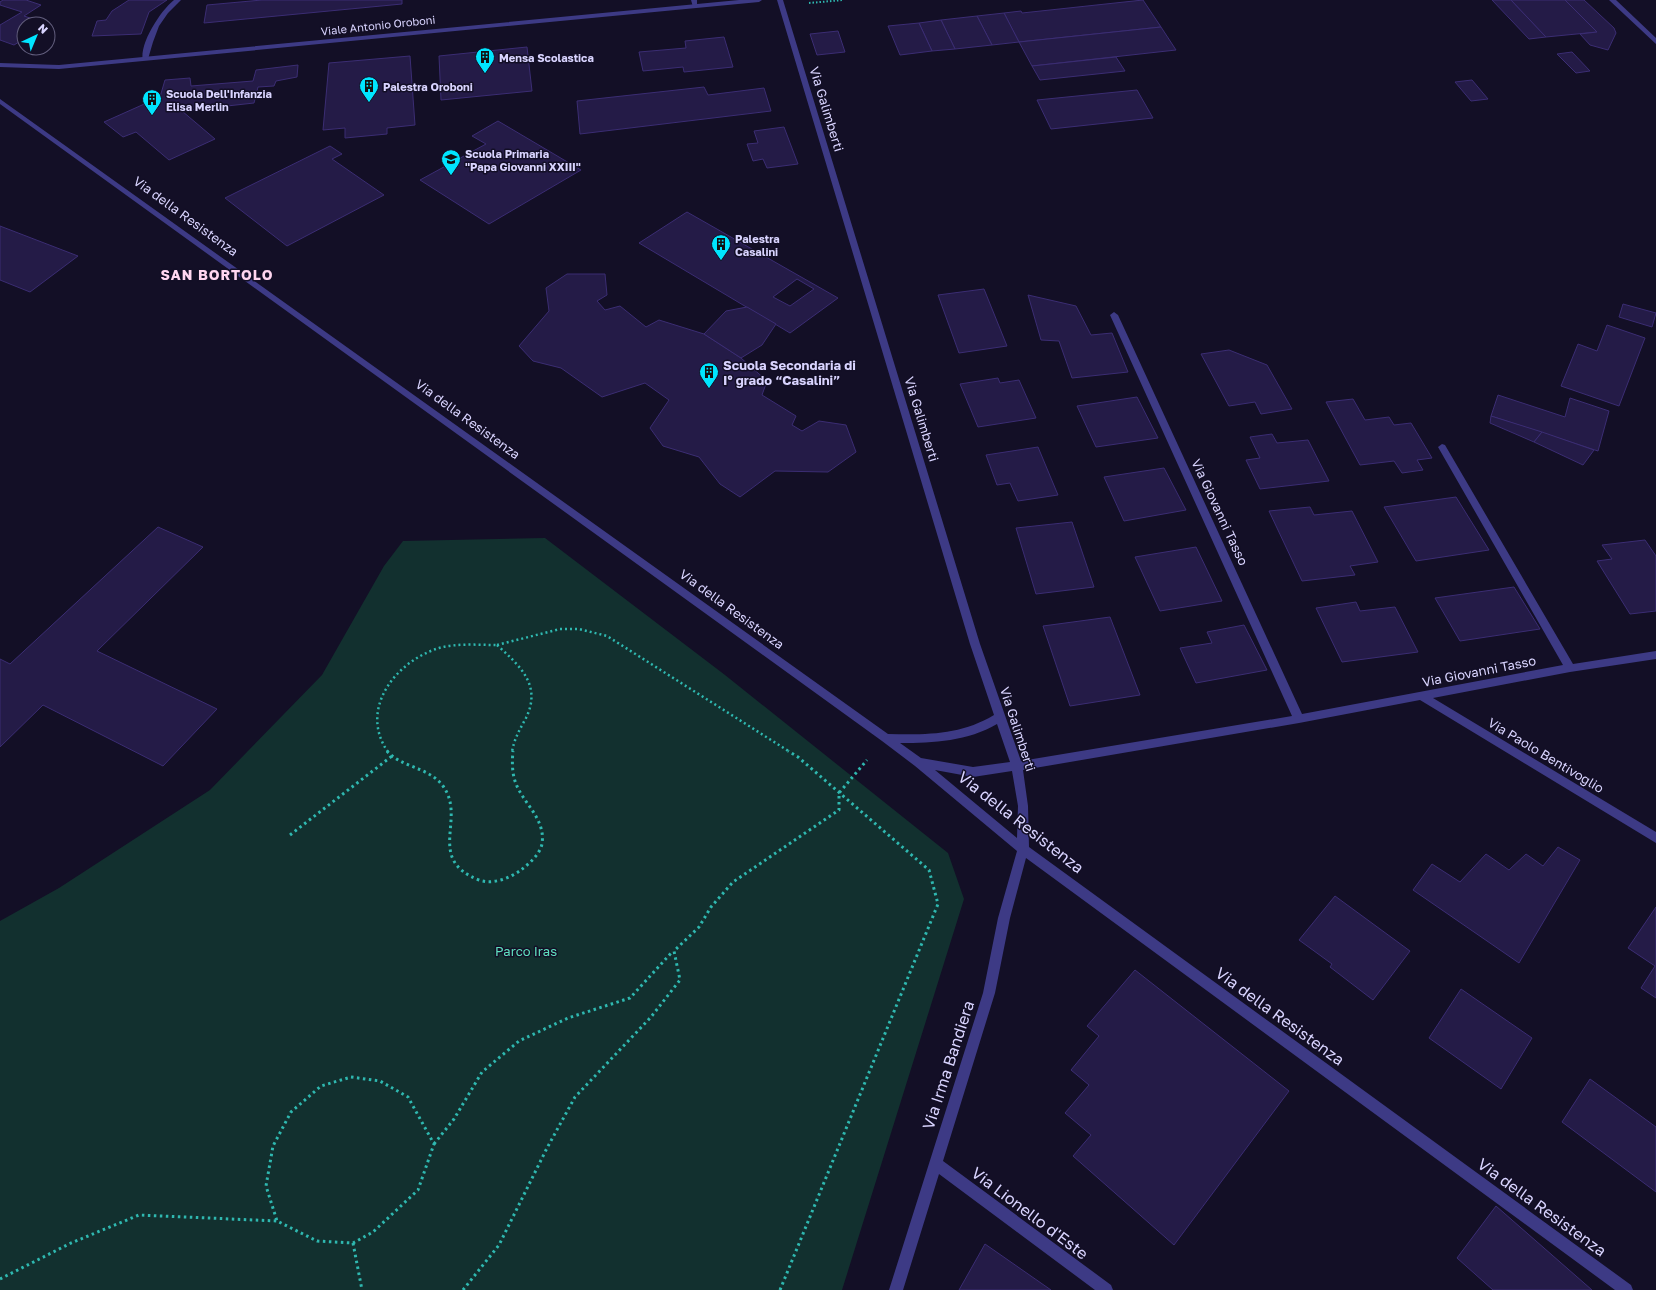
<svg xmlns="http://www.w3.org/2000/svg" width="1656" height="1290" font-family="'Golos Text',sans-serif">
	<rect width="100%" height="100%" fill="#130f26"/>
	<path fill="#12302f" d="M545 538 725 675 948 853 964 899 842 1290H0V921L59 888 210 790 322 675 384 566 403 541Z"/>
	<g fill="#241b47" stroke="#3b2d73" fill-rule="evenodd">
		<path d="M3 0H26L41 5 24 16 48 24H24V39L14 45 0 40V25L22 12 0 5V2Z"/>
		<path d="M129 0H167L149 12 141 34 92 36 97 21 106 20 112 11Z"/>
		<path d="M262 0H402V4L204 23 207 5Z"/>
		<path d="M1143 0 1161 27 1019 42 1004 13 1021 11 1022 13Z"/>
		<path d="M1492 0H1511L1546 37 1529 39Z"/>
		<path d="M1511 0H1565L1597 32 1546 37Z"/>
		<path d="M1565 0H1584L1614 28 1616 33 1608 50 1590 45 1580 34 1597 32Z"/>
		<path d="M1004 13 1019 42 992 45 977 16Z"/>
		<path d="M977 16 992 45 955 49 941 20Z"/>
		<path d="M941 20 955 49 932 51 919 23Z"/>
		<path d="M919 23 932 51 900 55 888 26Z"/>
		<path d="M1161 27 1176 50 1032 66 1019 42Z"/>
		<path d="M838 31 845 52 817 55 810 34Z"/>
		<path d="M724 37 733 67 684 72 683 67 643 71 639 52 686 48 685 41Z"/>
		<path d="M527 47 532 91 441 100 439 56Z"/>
		<path d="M1572 52 1590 71 1576 73 1557 54Z"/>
		<path d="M410 56 415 125 387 128V134L345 138V128L323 130 329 63Z"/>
		<path d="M1116 57 1125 71 1040 80 1032 66Z"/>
		<path d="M298 65 297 77 276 81 274 86 258 87 254 103 182 111 215 139 169 160 136 132 123 137 104 122 160 97 165 80 190 78 191 86 253 81 256 70Z"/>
		<path d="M1472 80 1488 99 1471 101 1455 82Z"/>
		<path d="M704 87 708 95 764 88 771 111 580 134 577 101Z"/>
		<path d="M1137 90 1153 118 1051 129 1037 100Z"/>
		<path d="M498 121 581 170 489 224 420 180 486 144 472 136Z"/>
		<path d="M784 127 798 164 767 168 763 159 753 161 747 144 758 143 754 131Z"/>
		<path d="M330 146 342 154 332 159 384 195 287 246 225 198Z"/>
		<path d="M687 212 838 298 790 333 639 243ZM797 279 814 289 790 306 773 297Z"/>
		<path d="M0 226 78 256 30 292 0 280Z"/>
		<path d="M567 274H605L607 295 597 301 605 310 620 306 646 327 659 320 704 334 741 358 767 381 762 395 796 416 792 425 802 431 819 421 846 425 856 452 828 472 775 471 740 497 720 484 699 457 663 446 650 428 669 400 645 383 602 397 561 368 533 361 519 346 549 311 546 288Z"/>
		<path d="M984 289 1007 346 959 353 938 295Z"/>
		<path d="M1028 295 1076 306 1091 335 1112 333 1128 372 1072 378 1059 341 1041 340Z"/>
		<path d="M1623 304 1656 313 1652 327 1619 317Z"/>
		<path d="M747 307 776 324 762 345 741 358 704 334 726 311Z"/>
		<path d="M1607 325 1645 338 1619 406 1561 386 1578 344 1597 351Z"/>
		<path d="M1229 350 1267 365 1292 409 1261 414 1255 402 1229 406 1201 354Z"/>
		<path d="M998 378 1000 383 1019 380 1036 418 978 427 960 384Z"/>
		<path d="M1498 395 1565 417 1570 398 1609 411 1598 451 1491 416Z"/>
		<path d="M1137 397 1158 438 1096 447 1077 406Z"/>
		<path d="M1353 399 1365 420 1389 417 1394 425 1411 423 1432 458 1417 460 1423 470 1402 473 1394 461 1360 465 1326 402Z"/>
		<path d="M1491 416 1542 432 1534 442 1490 423Z"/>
		<path d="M1542 432 1594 450 1583 465 1534 442Z"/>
		<path d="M1272 434 1277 443 1308 440 1329 481 1260 489 1246 460 1260 458 1250 437Z"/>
		<path d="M1038 447 1058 495 1018 501 1010 483 997 485 986 455Z"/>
		<path d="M1164 468 1186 510 1124 521 1104 477Z"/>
		<path d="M1456 497 1489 550 1416 561 1384 507Z"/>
		<path d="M1310 507 1314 515 1352 511 1378 562 1350 566 1355 575 1302 581 1269 511Z"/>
		<path d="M1072 522 1094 587 1036 594 1016 528Z"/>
		<path d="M158 527 203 547 97 651 217 709 163 766 43 705 0 747V659L10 664Z"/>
		<path d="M1645 540 1656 556V611L1630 614 1597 561 1612 559 1602 545Z"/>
		<path d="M1196 547 1222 601 1160 611 1135 557Z"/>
		<path d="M1514 587 1540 629 1460 641 1435 598Z"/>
		<path d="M1356 602 1360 611 1395 607 1418 652 1342 662 1316 608Z"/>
		<path d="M1110 617 1140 695 1070 706 1043 626Z"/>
		<path d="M1244 625 1267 670 1196 683 1180 648 1212 643 1207 632Z"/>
		<path d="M1558 847 1580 860 1519 963 1413 890 1432 864 1460 882 1486 854 1509 870 1526 854 1543 866Z"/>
		<path d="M1335 896 1410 951 1373 1000 1330 967 1332 964 1299 940Z"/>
		<path d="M1656 907V998L1641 988 1655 966 1628 948Z"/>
		<path d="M1135 970 1289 1091 1174 1245 1073 1156 1091 1135 1065 1113 1089 1085 1071 1070 1099 1036 1087 1026Z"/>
		<path d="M1461 989 1532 1038 1501 1089 1429 1038Z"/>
		<path d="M1590 1079 1656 1127V1192L1562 1122Z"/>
		<path d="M1496 1206 1592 1290H1493L1457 1258Z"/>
		<path d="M985 1244 1051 1290H959Z"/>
	</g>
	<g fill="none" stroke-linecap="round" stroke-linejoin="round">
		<path stroke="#2fb8b0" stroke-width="2" stroke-dasharray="1.5 2" stroke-linecap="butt" d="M809 3 843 0"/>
		<g stroke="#2fb8b0" stroke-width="2.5" stroke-dasharray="2 3" stroke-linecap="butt">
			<path d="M497 645C520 666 542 685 526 718 520 729 514 739 512 752"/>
			<path d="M497 645 560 629H579L607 636 790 752"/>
			<path d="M388 752C358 709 396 661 439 648 457 643 478 645 497 645"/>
		</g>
		<g stroke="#2fb8b0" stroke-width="3" stroke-dasharray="2.5 3.5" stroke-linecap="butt">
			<path d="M387 751C400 767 429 767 443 786 467 819 425 859 479 880 493 885 510 878 521 870 529 864 540 854 542 844 546 818 522 803 515 781 512 772 512 761 513 751"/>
			<path d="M290 835 392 756"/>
			<path d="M351 1077 380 1081 408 1097 434 1144 418 1190 373 1232 353 1243 317 1241 277 1221 266 1186 273 1146 291 1112 321 1086Z"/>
			<path d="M434 1144 454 1119 482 1072 519 1041 568 1018 630 998 673 951"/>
			<path d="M353 1243 362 1290"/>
			<path d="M0 1279 71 1243 139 1215 277 1221"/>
			<path d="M463 1290 499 1245 547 1148 575 1097 651 1017 680 980 674 951 699 927 711 907 733 882 839 810V793L867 760"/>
			<path d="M780 1290 938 904 929 870 798 757 788 751"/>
		</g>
		<path fill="#3d3a85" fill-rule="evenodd" d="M1609 0H1616L1656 38V44Z"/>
		<g fill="#3d3a85" fill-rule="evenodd">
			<path d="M174 0H181L168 13 159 26 153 42 148 59 143 60C139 44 161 10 174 0Z"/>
			<path d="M691 0H697V7H693Z"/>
			<path d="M777 0H783L980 644 1021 761 1292 716 1110 315 1114 312 1118 315 1302 714 1563 665 1438 447 1442 444 1445 445 1573 664 1656 651V659L1570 672 1433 698 1656 832V843L1420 700 1299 723 1023 770 1028 806 1029 847 1631 1285 1633 1290H1615L1026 858 1010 918 995 993 943 1161 1111 1285 1113 1290H1095L939 1174 903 1290H889L983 993 998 918 1017 851 915 766 882 741 0 104V99L888 734C926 735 961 735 994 715L970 644ZM997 724 1010 762 973 767 921 758 900 743C934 743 968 741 997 724ZM935 770 973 777 1012 771 1018 806 1017 838Z"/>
		</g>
		<path fill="#3d3a85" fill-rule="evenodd" d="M739 0H762L759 2 59 69 0 67V63L59 65Z"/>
	</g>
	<defs>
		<g id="building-pin" transform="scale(1)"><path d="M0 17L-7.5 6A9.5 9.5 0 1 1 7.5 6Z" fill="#00e5ff" stroke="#130f26"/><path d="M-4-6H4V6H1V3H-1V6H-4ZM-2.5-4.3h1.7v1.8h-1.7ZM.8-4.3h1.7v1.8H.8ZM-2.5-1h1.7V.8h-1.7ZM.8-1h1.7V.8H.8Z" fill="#111"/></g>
		<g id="school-pin" transform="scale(1)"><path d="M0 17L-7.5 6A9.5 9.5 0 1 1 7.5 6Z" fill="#00e5ff" stroke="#130f26"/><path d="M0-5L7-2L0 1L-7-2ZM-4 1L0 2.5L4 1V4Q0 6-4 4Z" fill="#111"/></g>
	</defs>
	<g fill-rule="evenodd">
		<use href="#building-pin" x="485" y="57"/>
		<use href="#building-pin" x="369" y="86"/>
		<use href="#building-pin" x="152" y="99"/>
		<use href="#school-pin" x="451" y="159"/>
		<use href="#building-pin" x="721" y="244"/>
		<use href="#building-pin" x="709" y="372"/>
	</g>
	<g text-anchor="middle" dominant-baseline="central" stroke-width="3" stroke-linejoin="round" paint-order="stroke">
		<g font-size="11" fill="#d9d4ff" stroke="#130f26">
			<text transform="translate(378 25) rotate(-6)">Viale Antonio Oroboni</text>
		</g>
		<g font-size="11" font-weight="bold" fill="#d9d4ff" stroke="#130f26" text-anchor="start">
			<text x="499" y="57">Mensa Scolastica</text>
			<text x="383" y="86">Palestra Oroboni</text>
			<text x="166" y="93">Scuola Dell'Infanzia<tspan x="166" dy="13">Elisa Merlin</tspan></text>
			<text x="465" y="153">Scuola Primaria<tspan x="465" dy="13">"Papa Giovanni XXIII"</tspan></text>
			<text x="735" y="238">Palestra<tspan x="735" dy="13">Casalini</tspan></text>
		</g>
		<g font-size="13" fill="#d9d4ff" stroke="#130f26">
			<text transform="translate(827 109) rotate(73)">Via Galimberti</text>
			<text transform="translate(186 216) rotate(36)">Via della Resistenza</text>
			<text transform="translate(468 419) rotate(36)">Via della Resistenza</text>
			<text transform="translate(922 419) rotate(73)">Via Galimberti</text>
			<text transform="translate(1220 512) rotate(65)">Via Giovanni Tasso</text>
			<text transform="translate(732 609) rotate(36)">Via della Resistenza</text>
			<text transform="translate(1479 671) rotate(-11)">Via Giovanni Tasso</text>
			<text transform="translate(1018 729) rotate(72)">Via Galimberti</text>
			<text transform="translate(1546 755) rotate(31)">Via Paolo Bentivoglio</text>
		</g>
		<g font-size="13" font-weight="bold" fill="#d9d4ff" stroke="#130f26" text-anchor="start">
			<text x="723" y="365">Scuola Secondaria di<tspan x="723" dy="15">I° grado “Casalini”</tspan></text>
		</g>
		<g font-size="13" fill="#5fe0c0" stroke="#130f26">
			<text x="526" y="951">Parco Iras</text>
		</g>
		<g font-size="14" font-weight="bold" letter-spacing="1" fill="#ffd6f0" stroke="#130f26">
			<text x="217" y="274">SAN BORTOLO</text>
		</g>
		<g font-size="16" fill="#d9d4ff" stroke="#130f26">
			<text transform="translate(1021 822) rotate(38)">Via della Resistenza</text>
			<text transform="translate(1280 1016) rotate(36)">Via della Resistenza</text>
			<text transform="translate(948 1065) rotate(-72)">Via Irma Bandiera</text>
			<text transform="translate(1542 1207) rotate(36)">Via della Resistenza</text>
			<text transform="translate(1030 1213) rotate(37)">Via Lionello d'Este</text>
		</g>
	</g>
	<g transform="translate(36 36) rotate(44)"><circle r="19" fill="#130f26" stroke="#625e7d"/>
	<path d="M0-3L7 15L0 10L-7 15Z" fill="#00e5ff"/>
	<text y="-6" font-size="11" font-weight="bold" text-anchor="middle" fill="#d9d4ff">N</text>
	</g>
</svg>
